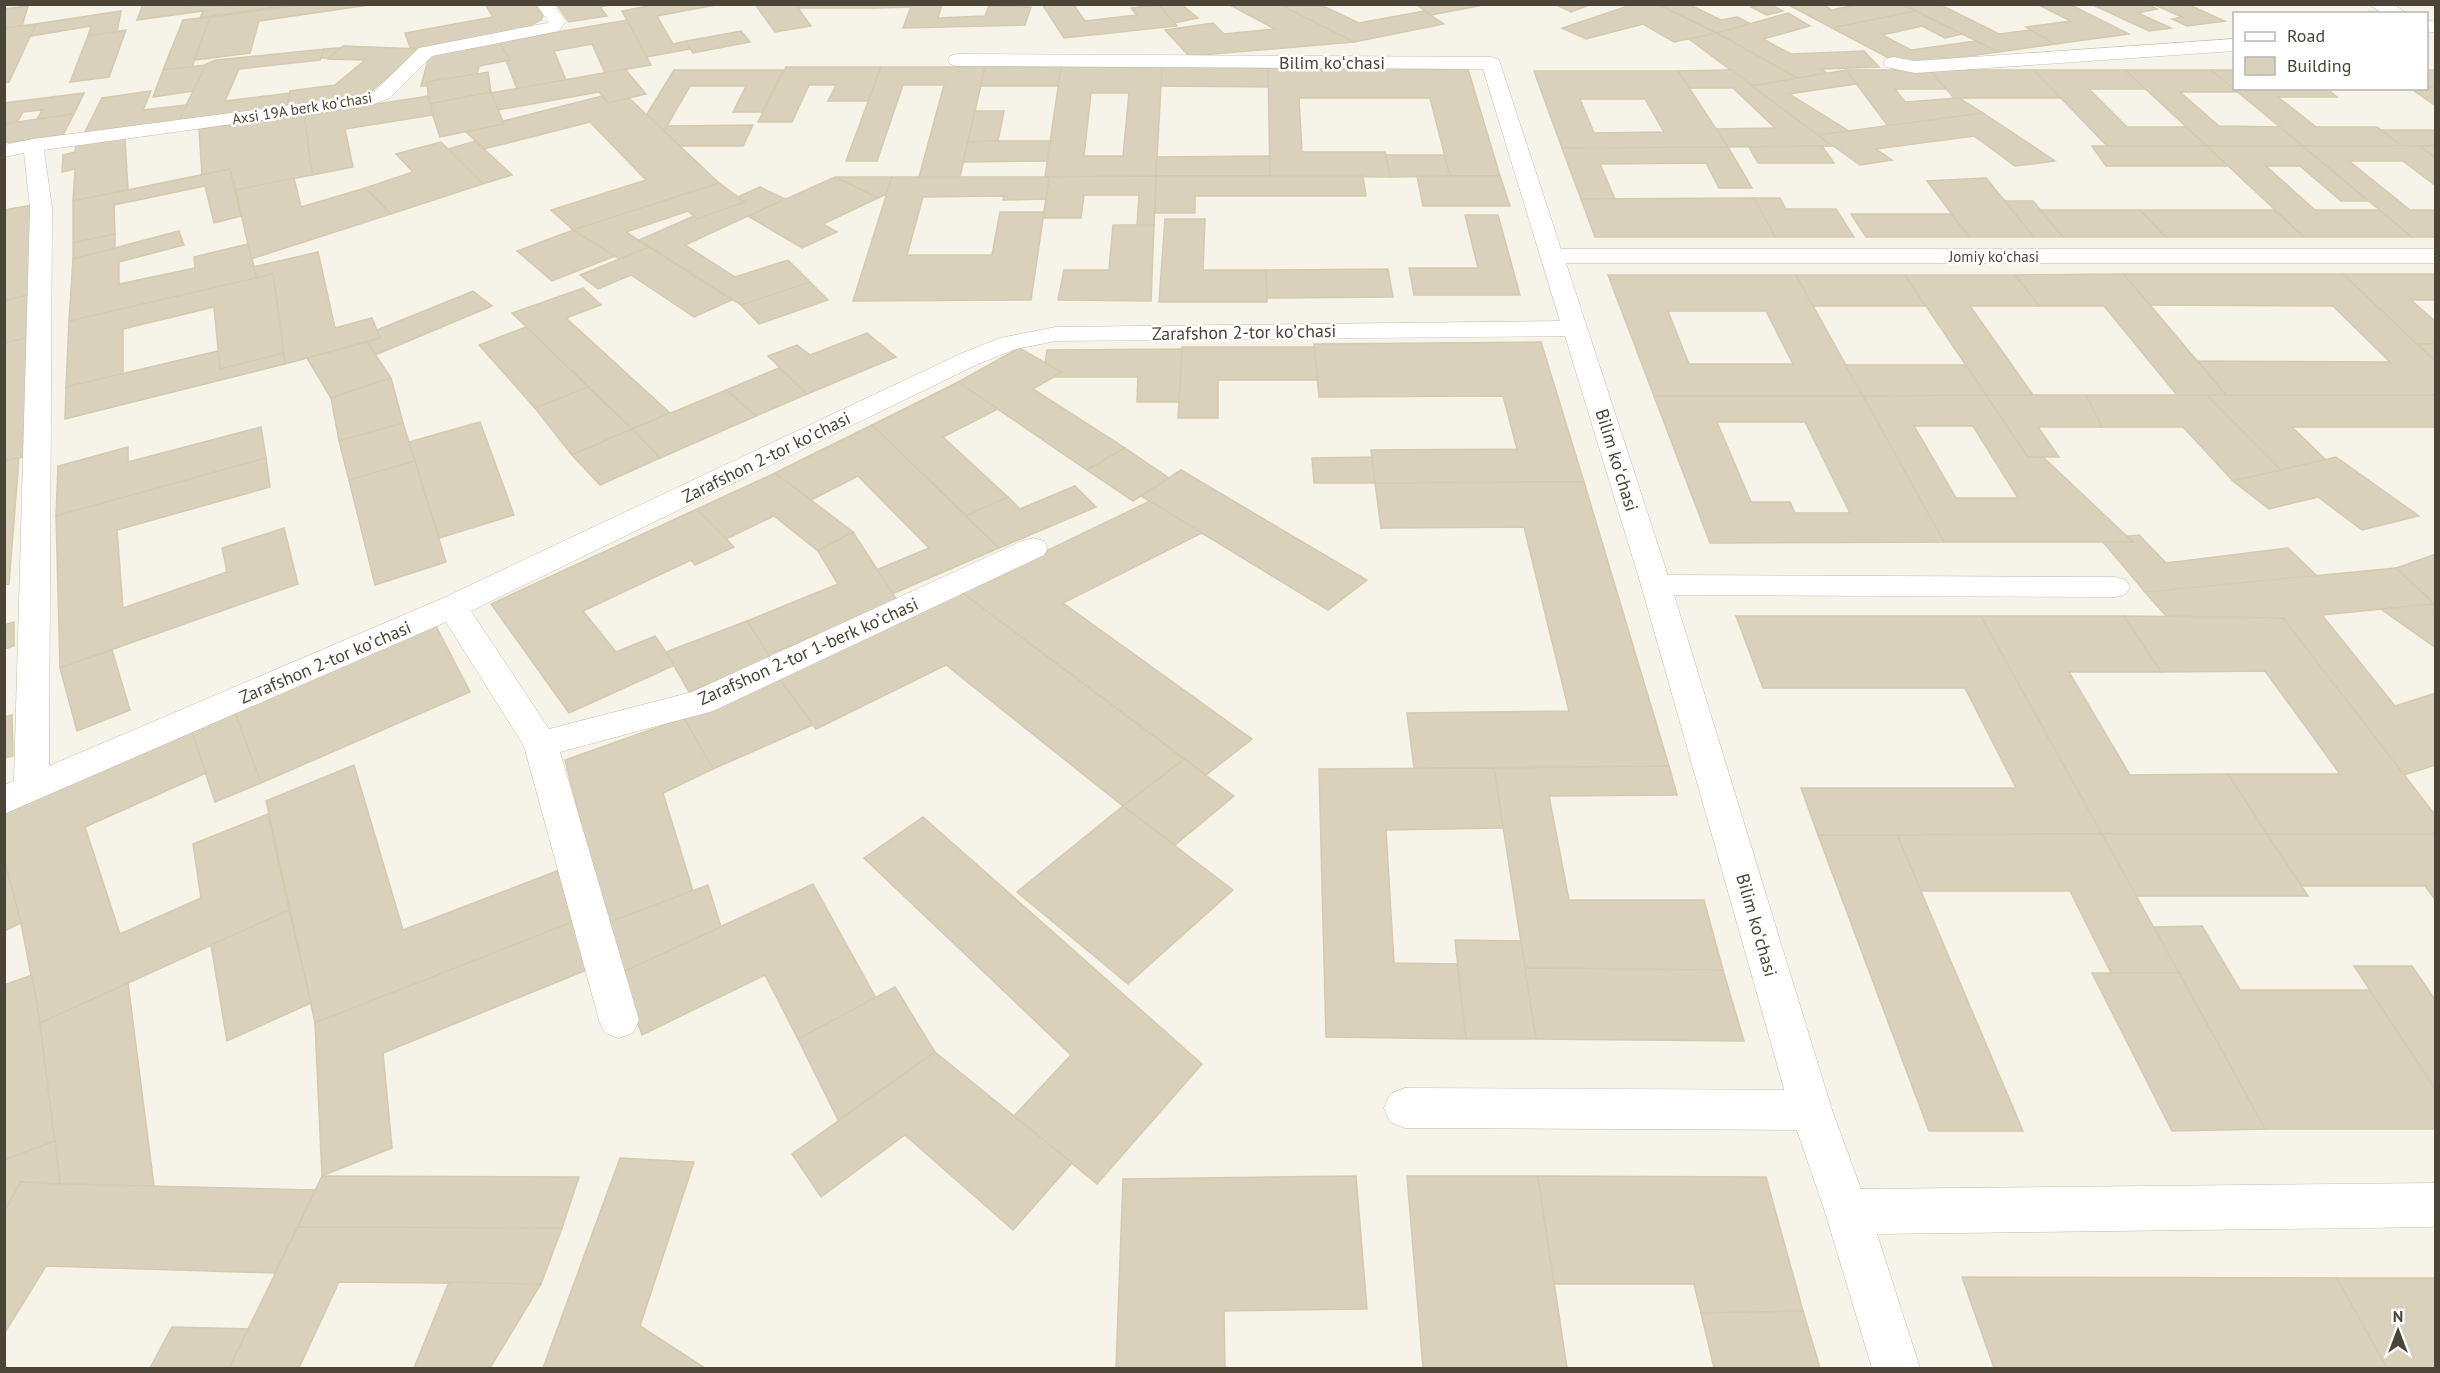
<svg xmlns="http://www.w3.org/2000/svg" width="2440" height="1373" font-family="'PT Sans',sans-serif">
	<rect width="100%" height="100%" fill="#f6f3e8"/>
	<g fill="#d9d1bc" stroke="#d4caaf" stroke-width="1.5" fill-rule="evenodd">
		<path d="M143 4 205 6 297 4 200 18 203 11 137 20Z"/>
		<path d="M305 4H376L259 21 250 53 195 60 210 17Z"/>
		<path d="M485 4H536L543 16 541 20 527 27 420 49 410 47 405 33 493 17Z"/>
		<path d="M614 4 600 7 607 16 569 22 557 5Z"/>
		<path d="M657 4H721L657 16 673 44 686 41 690 49 647 57 622 11Z"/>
		<path d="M755 4H795L811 26 775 32Z"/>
		<path d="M799 4H876L875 8H798Z"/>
		<path d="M876 4H912L911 7 875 8Z"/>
		<path d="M912 4H942L938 18 985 16 989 6 1031 7 1025 25 903 28Z"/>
		<path d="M1042 4H1073L1085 21 1137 15 1131 8 1159 5 1177 26 1064 38Z"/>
		<path d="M1135 4H1181L1198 18 1174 23 1159 5 1139 7Z"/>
		<path d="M1228 4H1281L1354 42 1189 56 1165 30 1213 23 1224 34 1275 29Z"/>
		<path d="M1331 4H1475L1478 6 1431 15 1417 5Z"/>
		<path d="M1555 4H1592L1571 12Z"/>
		<path d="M1634 4H1657L1717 33 1674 42 1643 24 1586 39 1562 28Z"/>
		<path d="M1657 4H1696L1692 6 1721 20 1737 17 1751 24 1717 33Z"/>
		<path d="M1769 4 1783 11 1767 15 1751 7Z"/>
		<path d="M1787 4H1821L1832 10 1860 4H1903L1915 11 1832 28Z"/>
		<path d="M1903 4H1939L1999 34 2030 30 2055 44 1998 52Z"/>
		<path d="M2037 4H2069L2129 34 2055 44 2026 27 2071 21Z"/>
		<path d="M2091 4H2147L2157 9 2138 13 2171 28 2149 31Z"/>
		<path d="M2153 4H2187L2225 21 2187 26 2172 19 2182 17Z"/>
		<path d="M28 6 22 26 4 28V9Z"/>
		<path d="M1283 6H1323L1359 23 1424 11 1444 24 1354 42Z"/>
		<path d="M121 11 117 32 88 36 91 26 31 36 36 24Z"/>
		<path d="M1915 11 1962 34 1945 38 1922 26 1882 35 1911 50 1976 41 1998 52 1902 65 1832 28Z"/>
		<path d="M1788 13 1810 26 1763 39 1791 54 1864 51 1879 67 1821 69 1827 73 1797 78 1717 33Z"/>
		<path d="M210 17 192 67 163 70 183 20Z"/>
		<path d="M627 20 651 65 605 73 592 44 554 51 566 80 517 89 506 60H510L499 42Z"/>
		<path d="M36 24 9 82 4 83V28Z"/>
		<path d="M126 30 109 77 70 82 88 36Z"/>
		<path d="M741 31 750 42 693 53 686 41Z"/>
		<path d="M1717 33 1797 78 1752 86 1689 39Z"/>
		<path d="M499 42 510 60 479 66 477 74 427 82V86H421L429 56Z"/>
		<path d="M343 46 420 49 368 94 287 107 290 91 335 85 365 60 328 59Z"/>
		<path d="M341 48 329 58H320L324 49Z"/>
		<path d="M324 49 320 60 239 69 225 101 290 93 287 107 179 120 206 64 216 60Z"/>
		<path d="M206 65 193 91 153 97 163 70Z"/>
		<path d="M786 67H881L868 101H828L836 85H809L792 122H758Z"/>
		<path d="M881 67H985L960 177H919L944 85H903L877 161H846Z"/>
		<path d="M985 67H1061L1058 86H981Z"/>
		<path d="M1061 67H1162L1156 176 1045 177ZM1091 93H1129L1123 156H1084Z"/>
		<path d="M1162 67 1268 68 1269 87 1161 86Z"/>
		<path d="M1268 68 1468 69 1500 176H1450L1430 98H1299L1302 152H1385L1390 177 1270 176Z"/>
		<path d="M625 69 646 94 608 103 599 92 498 110 491 93Z"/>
		<path d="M674 70H783L762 112H733L746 86H690L664 131 647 114Z"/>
		<path d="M1732 70 1818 135 1834 146 1728 147 1716 129 1775 128 1733 88H1689L1678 71Z"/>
		<path d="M1846 70H1930L1946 89H1895L1905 102 1959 98 1983 113 1888 126Z"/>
		<path d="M1846 70 1856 84 1789 94 1849 131 1818 135 1752 86Z"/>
		<path d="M1930 70H2034L2061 98H1954Z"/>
		<path d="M2034 70H2125L2146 89H2089L2127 127H2186L2207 146H2107Z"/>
		<path d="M2125 70H2211L2238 92H2180L2219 126 2280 127 2303 146H2207Z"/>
		<path d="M2211 70H2234V88H2326L2337 97H2278L2316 127H2377L2402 146H2303Z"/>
		<rect x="2426" y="70" width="10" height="18"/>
		<path d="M1534 71H1678L1728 147 1562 148ZM1580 99H1645L1664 132 1594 133Z"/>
		<path d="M488 72 491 92 429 104 427 82Z"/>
		<path d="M2410 88H2436V106Z"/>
		<path d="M151 91 143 110 187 105 179 120 85 132 102 98Z"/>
		<path d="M491 92 504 124 440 137 429 104Z"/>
		<path d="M84 93 74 114 37 119 42 110 23 112 17 122 4 124V103Z"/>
		<path d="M428 96 433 115 345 129 353 167 312 175 304 115Z"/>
		<path d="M602 96 608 103 629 98 719 183 573 230 551 210 646 180 590 122 484 149 466 132 504 124 503 121Z"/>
		<path d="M975 111H1004L998 141 968 142Z"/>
		<path d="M1983 113 2055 161 2015 166 1974 136 1876 149 1892 160 1860 165 1818 135Z"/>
		<path d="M74 114 63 135 4 143V124Z"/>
		<path d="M304 115 312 175 236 190 230 169 202 175 199 129Z"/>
		<path d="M753 125 743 146H680L664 131 667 126Z"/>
		<path d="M2381 130H2436V146H2402Z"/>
		<path d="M125 138 128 190 73 201 75 169 62 172 63 155 75 152 76 144Z"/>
		<path d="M475 141 484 149 512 175 483 184 448 149Z"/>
		<path d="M998 141H1050L1047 161 963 162 968 142Z"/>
		<path d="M441 142 483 184 391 214 365 188 413 172 396 154Z"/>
		<path d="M1822 146 1834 163H1758L1749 147Z"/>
		<path d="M2092 146H2207L2228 166H2106Z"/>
		<path d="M2207 146H2303L2368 201H2341L2300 166H2266L2315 210H2380L2412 237H2304Z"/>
		<path d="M2303 146H2420L2436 158V186L2403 161H2349L2410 210H2436V237H2412Z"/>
		<path d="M2420 146H2436V158Z"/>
		<path d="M1728 147 1752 188H1719L1706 163 1600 164 1615 199H1581L1562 148Z"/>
		<path d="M1386 155H1444L1450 176 1390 177Z"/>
		<path d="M1270 156V176H1156L1157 157Z"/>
		<path d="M230 169 241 216 214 223 205 186 114 205 115 234 73 243V201Z"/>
		<path d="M1156 176H1363L1366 196H1195V213H1155Z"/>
		<path d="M1156 176 1154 225H1137L1139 195H1084L1081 218H1043L1049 177Z"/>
		<path d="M1417 176H1500L1510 206H1423Z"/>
		<path d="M835 177H892L887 194 878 198Z"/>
		<path d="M835 177 878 198 823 224 837 232 802 248 748 216Z"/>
		<path d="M892 177H1049L1046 199 1003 200 1004 196 923 197 907 255H992L1000 212H1044L1031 300 853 301Z"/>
		<path d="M294 178 301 207 365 188 391 214 251 259 236 190Z"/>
		<path d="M1986 178 2005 201 2034 237H1969L1927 181Z"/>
		<path d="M719 183 745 202 697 219 688 211 626 232 649 247 619 259 573 230Z"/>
		<path d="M760 187 785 199 685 245 735 277 788 260 810 282 741 305 639 240 694 216 697 219 745 202 737 197Z"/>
		<path d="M1754 198H1780L1786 209H1836L1854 237H1775Z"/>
		<path d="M1754 198 1775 237H1595L1581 199Z"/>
		<path d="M2005 201H2033L2063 237H2034Z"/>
		<path d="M34 205 32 294 4 301V210Z"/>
		<path d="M2040 210H2140L2166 237H2063Z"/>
		<path d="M2140 210H2274L2304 237H2166Z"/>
		<path d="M1851 214H1951L1969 237H1866Z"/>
		<path d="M1465 215H1498L1520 295H1414L1409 268H1478Z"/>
		<path d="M1165 219H1205L1203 270H1266L1267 302H1159Z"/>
		<path d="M1113 225H1154L1151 301 1058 300 1064 270H1109Z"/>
		<path d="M573 230 615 256 552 281 517 251Z"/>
		<path d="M179 231 184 245 119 262V284L195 268 194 257 248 244 257 278 69 321 73 259Z"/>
		<path d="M115 234V248L73 259V243Z"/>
		<path d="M649 247 732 300 694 317 631 275 598 289 580 275Z"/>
		<path d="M318 252 335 328 372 318 380 338 285 364 273 274 257 278 253 267Z"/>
		<path d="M1388 269 1393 297 1267 298 1266 270Z"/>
		<path d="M273 274 284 353 220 369 214 307 123 329V374L66 387 69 321Z"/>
		<path d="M2123 274H2343L2436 361V395H2226L2198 361 2390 362 2333 306 2150 305Z"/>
		<path d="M2123 274 2150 305 2226 395H2177L2104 306H2039L2015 275Z"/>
		<path d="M2343 274H2436V300H2411L2436 322V344H2417Z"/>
		<path d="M1608 275H1796L1863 396H1654ZM1668 311H1766L1793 364H1689Z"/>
		<path d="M1796 275H1905L1926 306H1813Z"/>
		<path d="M1905 275H2015L2039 306H1970L2033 395H1986Z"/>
		<path d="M810 282 828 300 759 324 741 305Z"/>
		<path d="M583 288 601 305 566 318 670 413 632 429 512 313Z"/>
		<path d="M473 291 492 306 375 355 367 342 380 338 377 330Z"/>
		<path d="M32 294 31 337 4 343V301Z"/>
		<path d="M526 327 588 387 535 408 479 345Z"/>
		<path d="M867 333 896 357 807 394 768 356 797 345 810 355Z"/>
		<path d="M31 337 28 456 4 461V343Z"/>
		<path d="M367 342 391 378 331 398 307 358Z"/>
		<path d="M1541 342 1584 482 1375 483 1371 450 1517 449 1503 396 1319 397 1314 344Z"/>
		<path d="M2417 344H2436V361Z"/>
		<path d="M1182 347H1314L1318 380H1218V418H1178Z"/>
		<path d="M1019 348 1062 372 1033 389 1125 448 1087 470 958 382Z"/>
		<path d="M1182 349 1179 402H1137L1138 377H1053L1062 372 1045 363 1047 350Z"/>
		<path d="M218 351 220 369 284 353 285 364 65 419 66 387Z"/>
		<path d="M1845 365H1966L1986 395 1863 396Z"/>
		<path d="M779 368 807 394 756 416 726 390Z"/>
		<path d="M391 378 403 423 339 441 331 398Z"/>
		<path d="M958 382 998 409 943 437 1008 497 966 516 872 425Z"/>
		<path d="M588 387 632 429 572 455 535 408Z"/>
		<path d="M726 390 756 416 660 458 632 429Z"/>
		<path d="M1986 395 2028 457H2043L2133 542H1944L1863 396ZM1914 426H1973L2018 498H1956Z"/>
		<path d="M1986 395H2086L2102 427H2038L2059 457H2028Z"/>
		<path d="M2086 395H2207L2281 470 2233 481 2183 427H2102Z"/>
		<path d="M2207 395H2436V427H2292L2326 460 2281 470Z"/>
		<path d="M1654 396H1863L1944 542 1710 543ZM1717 422H1805L1850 513H1795L1790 502H1751Z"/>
		<path d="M480 422 514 515 439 538 409 442Z"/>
		<path d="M403 423 415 461 349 480 339 441Z"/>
		<path d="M872 425 966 516 999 548 892 594 876 570 929 548 858 476 811 500 775 473Z"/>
		<path d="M261 427 266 458 56 516 58 466 128 447V462Z"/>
		<path d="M632 429 660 458 600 485 572 455Z"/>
		<path d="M1125 448 1169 478 1133 501 1087 470Z"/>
		<path d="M1372 457 1375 483H1314L1312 458Z"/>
		<path d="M2336 457 2419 516 2362 530 2318 497 2269 509 2233 481Z"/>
		<path d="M19 458 9 584 4 585V461Z"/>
		<path d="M266 458 270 487 117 530 123 608 227 572 222 548 284 528 298 584 60 668 56 516Z"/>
		<path d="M415 461 446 562 375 585 349 480Z"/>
		<path d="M1181 470 1367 580 1328 610 1141 496Z"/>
		<path d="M775 473 811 500 853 532 818 551 774 516 726 539 697 509Z"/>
		<path d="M1584 482 1669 766 1414 768 1407 713 1569 711 1524 527 1381 528 1375 483Z"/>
		<path d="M1075 486 1096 507 999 548 966 516 1008 497 1020 509Z"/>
		<path d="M1150 501 1202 533 1063 603 1252 739 1206 775 961 592Z"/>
		<path d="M697 509 734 547 695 565 691 560 583 611 616 652 655 636 675 665 569 713 491 604Z"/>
		<path d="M853 532 898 602 768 655 747 621 838 584 818 551Z"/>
		<path d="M2139 535 2166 563 2288 548 2317 576 2145 592 2103 542H2133L2127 536Z"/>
		<path d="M2436 554V605L2396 568Z"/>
		<path d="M2396 568 2434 604 2322 615 2395 706 2436 693V765L2404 775 2283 618 2166 616 2145 592Z"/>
		<path d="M961 592 1184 759 1123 806 946 665 816 729 779 678Z"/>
		<path d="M2434 604 2436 648 2381 609Z"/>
		<path d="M1736 616H1981L2102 834 1818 835 1801 788H2016L1965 688H1763Z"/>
		<path d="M1981 616H2124L2161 672H2069L2130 775 2228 774 2267 834H2102Z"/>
		<path d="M2124 616 2283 618 2436 816V834H2267L2228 774H2340L2265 671 2161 672Z"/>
		<path d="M747 621 771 658 689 692 666 652Z"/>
		<path d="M14 622V646L4 649V625Z"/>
		<path d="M436 626 470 692 261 783 234 710Z"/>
		<path d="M112 650 130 710 77 731 60 668Z"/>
		<path d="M779 678 813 725 713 769 684 718Z"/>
		<path d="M234 710 261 783 215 802 191 729Z"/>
		<path d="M12 715 13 756 4 758V717Z"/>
		<path d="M684 718 713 769 663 793 693 891 607 923 565 760Z"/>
		<path d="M191 729 206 773 85 827 120 934 201 898 193 844 268 814 289 910 40 1023 21 923 4 858V810Z"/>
		<path d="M1184 759 1234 796 1175 845 1123 806Z"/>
		<path d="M354 765 403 930 562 869 575 921 315 1023 266 801Z"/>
		<path d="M1669 766 1677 795 1549 796 1569 900H1704L1723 970 1525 968 1494 768Z"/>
		<path d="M1494 768 1503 828 1386 830 1394 963 1457 964 1466 1039 1326 1037 1319 769Z"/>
		<path d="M1123 806 1233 890 1128 984 1017 892Z"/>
		<path d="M923 817 1202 1064 1097 1184 1014 1116 1071 1055 864 858Z"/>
		<path d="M2102 834H2267L2308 896H2136Z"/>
		<path d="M2102 834 2179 973H2111L2070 891H1921L1897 835Z"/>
		<path d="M2267 834H2436V901L2425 886H2302Z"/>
		<path d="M1818 835H1897L2023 1131H1929Z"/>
		<path d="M4 858 21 923 4 931Z"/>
		<path d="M813 884 876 998 798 1039 765 975 642 1035 620 973Z"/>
		<path d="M708 885 721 927 620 973 607 923Z"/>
		<path d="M289 910 311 1003 227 1041 211 945Z"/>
		<path d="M575 921 589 969 383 1053 392 1148 322 1176 315 1023Z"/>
		<path d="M2202 926 2240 990H2370L2436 1090V1129H2265L2154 927Z"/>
		<path d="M1455 940 1521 941 1536 1039H1466Z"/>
		<path d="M2354 966H2412L2436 1001V1090Z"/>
		<path d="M1525 968 1723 970 1744 1041 1536 1039Z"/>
		<path d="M2092 973H2179L2265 1129 2172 1131Z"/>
		<path d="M32 975 40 1023 55 1141 4 1160V985Z"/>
		<path d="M128 983 154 1186 60 1184 40 1023Z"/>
		<path d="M895 987 935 1052 838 1120 798 1039Z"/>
		<path d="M935 1052 1072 1163 1013 1230 905 1135 821 1197 792 1154Z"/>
		<path d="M55 1141 60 1184 21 1182 4 1212V1160Z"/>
		<path d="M620 1158 694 1162 640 1326 705 1368H543Z"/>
		<path d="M322 1176 579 1177 562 1228 298 1227Z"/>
		<path d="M1356 1176 1367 1309 1224 1311 1225 1368H1116L1123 1179Z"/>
		<path d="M1407 1176H1538L1567 1368H1423Z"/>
		<path d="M1538 1176 1766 1177 1803 1311 1701 1313 1694 1284H1554Z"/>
		<path d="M21 1182 60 1184 315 1190 275 1273 46 1266 4 1334V1212Z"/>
		<path d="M298 1227 562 1228 541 1284 339 1282 299 1368H229Z"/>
		<path d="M1962 1277 2337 1278 2387 1368H1994Z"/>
		<path d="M2337 1278H2436V1368H2387Z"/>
		<path d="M449 1282 541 1284 490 1368H414Z"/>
		<path d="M1803 1311 1820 1368H1714L1701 1313Z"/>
		<path d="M172 1327 248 1329 229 1368H150Z"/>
	</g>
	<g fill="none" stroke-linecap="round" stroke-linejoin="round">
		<g stroke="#c3bdaa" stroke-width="1">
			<g id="service">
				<path d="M1656 575 2115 577 2126 580 2130 587 2126 594 2115 597 1656 595 1645 592 1641 585 1645 578Z"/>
				<path d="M1405 1088 1811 1090 1826 1096 1832 1110 1826 1124 1811 1130 1405 1128 1390 1122 1384 1108 1390 1094Z"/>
			</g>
		</g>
		<g stroke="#c3bdaa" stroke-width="1">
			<g id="minor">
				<path d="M536 4H553L566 21 559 31 432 56 390 98 371 105 44 150 52 208 49 766 441 599 960 354 1000 338 1056 327 1560 321 1483 69 957 66 950 64 948 60 950 56 957 54 1491 57 1498 59 1500 63 1561 249H2436V263H1566L1671 585 1832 1110 1861 1189 2436 1183V1227L1877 1234 1920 1368H1872L1825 1212 1790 1110 1641 585 1565 336 1056 341 1016 349 978 364 471 611 549 729 692 692 1022 541 1033 538 1044 541 1048 548 1044 555 713 711 560 752 639 1020 633 1033 619 1038 605 1033 599 1020 524 746 446 622 4 814V785L14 781 30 208 24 153 4 157V145L33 139 361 96 376 90 419 48 547 23 548 21Z"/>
				<path d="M2369 4H2393L2408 14H2383Z"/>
				<path d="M2426 20 2436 22V33L2426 31Z"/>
				<path d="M2234 39V51L1915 73 1886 67 1884 63 1886 59 1893 57 1915 61Z"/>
			</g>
		</g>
		<use href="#service" fill="#fff" fill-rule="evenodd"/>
		<use href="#minor" fill="#fff" fill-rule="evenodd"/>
	</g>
	<g text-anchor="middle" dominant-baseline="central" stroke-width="5" stroke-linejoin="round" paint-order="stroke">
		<g font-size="15" fill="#4a4536" stroke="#fff">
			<text transform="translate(302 108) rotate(-9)">Аxsi 19А berk koʼchasi</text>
			<text x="1994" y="256">Jomiy koʻchasi</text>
		</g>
		<g font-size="18" fill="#4a4536" stroke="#fff">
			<text x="1332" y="62">Bilim koʻchasi</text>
			<text transform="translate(1244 332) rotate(-1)">Zarafshon 2-tor koʼchasi</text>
			<text transform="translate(766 457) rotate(-26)">Zarafshon 2-tor koʼchasi</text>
			<text transform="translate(1617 460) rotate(73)">Bilim koʻchasi</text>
			<text transform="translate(808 651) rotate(-24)">Zarafshon 2-tor 1-berk koʼchasi</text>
			<text transform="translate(325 662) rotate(-23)">Zarafshon 2-tor koʼchasi</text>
			<text transform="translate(1757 925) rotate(74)">Bilim koʻchasi</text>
		</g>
	</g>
	<rect width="2440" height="1373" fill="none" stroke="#4a4536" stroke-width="12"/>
	<rect x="2233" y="12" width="195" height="78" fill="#ffffff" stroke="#b7b5af" stroke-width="1.5"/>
	<rect x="2245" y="32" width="30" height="9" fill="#ffffff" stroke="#b7b5af" stroke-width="1.5"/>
	<text x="2287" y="42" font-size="18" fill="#4a4536">Road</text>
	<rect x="2245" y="57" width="30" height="18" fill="#d9d1bc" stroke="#b7b5af" stroke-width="1.5"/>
	<text x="2287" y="72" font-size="18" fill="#4a4536">Building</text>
	<g transform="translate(2398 1331)" stroke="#ffffff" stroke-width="4.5" paint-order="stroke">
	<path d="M0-4.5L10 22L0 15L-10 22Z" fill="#4a4536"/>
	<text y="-9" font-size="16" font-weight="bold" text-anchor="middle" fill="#4a4536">N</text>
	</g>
</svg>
